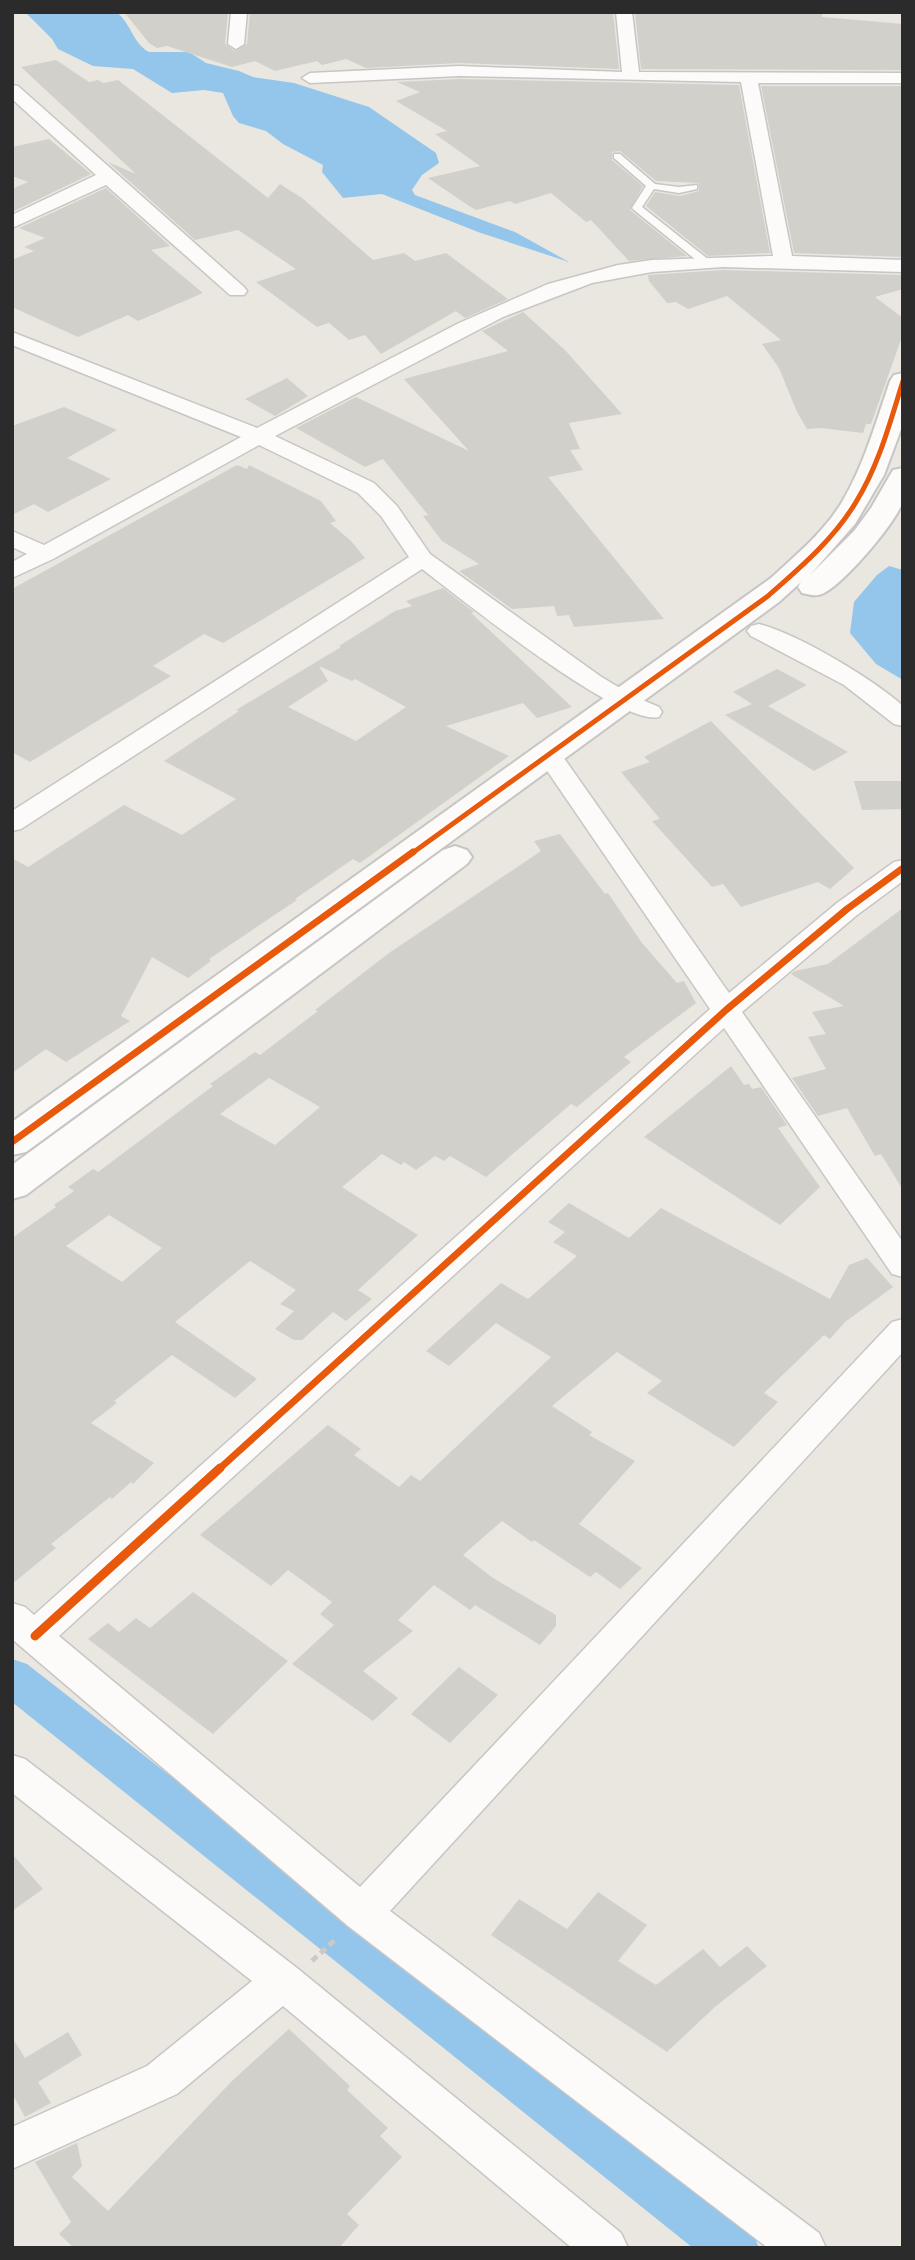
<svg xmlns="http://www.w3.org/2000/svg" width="915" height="2260" font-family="Inter,sans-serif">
	<rect width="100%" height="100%" fill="#eae7e0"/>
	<g fill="#94c6eb">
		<path d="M25 12H116C131 22 132 43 149 52H189L206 63 239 71 253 77 294 83 369 107 436 153 439 163 422 175 412 190 415 195 515 232 569 262 478 232 382 194 343 198 322 172 323 165 283 144 266 131 239 123 233 116 223 93 204 90 172 93 133 69 93 66 58 49 52 39Z"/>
		<path d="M889 566 903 570V680L876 664 850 633 854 602 877 575Z"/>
	</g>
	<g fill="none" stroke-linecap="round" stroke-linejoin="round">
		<path fill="#94c6eb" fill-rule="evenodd" d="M12 1659 27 1664 752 2230 759 2248H693L12 1702Z"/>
	</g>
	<g fill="#d2d0cb" fill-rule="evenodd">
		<path d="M124 12H228L225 44 235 51 247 44 250 12H613L619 69 459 63 366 68 346 59 322 65 317 61 275 71 255 61 232 67 167 46 157 48 149 43Z"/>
		<path d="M635 12H822V17L903 24V70L641 69Z"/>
		<path d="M56 60 89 82 98 80 103 83 118 80 268 198 280 184 302 198 373 260 404 253 415 261 446 253 508 299 465 318 456 311 381 354 365 335 349 340 329 323 317 327 256 282 296 269 238 230 195 240 108 162 136 174 21 67Z"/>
		<path d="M459 79 739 85 770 253 708 256 646 206 655 192 680 196 699 191V183L656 181 620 151 612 152V160L643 186 630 210 687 256 629 261 591 220 586 222 551 193 515 204 510 201 476 210 469 206 428 178 480 166 435 134 447 131 396 101 420 92 397 82Z"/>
		<path d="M761 86H903V257L794 253Z"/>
		<path d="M49 139 91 174 12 212V189L28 182 12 176V147Z"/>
		<path d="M106 188 170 246 151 250 203 293 138 321 128 315 78 337 12 307V260L34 251 24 247 45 238 19 228Z"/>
		<path d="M723 270 903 275V289L875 297 903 318V334L871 424H866L863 433 821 428 807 429 797 412 779 368 762 344 781 340 727 296 688 309 676 302 667 303 649 281 648 275Z"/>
		<path d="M523 312 565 350 622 414 569 423 580 449 570 450 583 470 548 477 664 619 574 627 569 615 557 616 554 606 512 609 459 571 479 564 442 541 423 516 428 515 383 459 365 467 296 428 356 397 469 451 404 379 508 351 482 331Z"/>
		<path d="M287 378 308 396 275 416 245 399Z"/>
		<path d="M64 407 117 430 67 458 111 479 48 512 34 504 12 515V426Z"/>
		<path d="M237 465 247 469 249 465 321 501 336 521 330 523 351 541 365 558 223 643 204 634 153 666 171 676 30 762 12 752V589Z"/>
		<path d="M443 588 474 612 471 613 572 707 537 718 523 703 446 726 509 756 360 863 353 859 295 899 297 900 209 959 211 961 188 978 152 957 121 1016 130 1021 66 1062 46 1049 12 1073V858L28 867 124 805 182 835 236 799 164 761 239 711 236 710 341 647 339 646 395 611 412 606 406 601ZM319 666 352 681 355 679 406 707 356 741 288 707 328 681Z"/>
		<path d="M777 669 807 685 768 706 848 752 814 771 725 715 752 704 733 692Z"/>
		<path d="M711 721 854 868 830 889 818 882 741 907 723 884 712 887 652 821 660 819 621 772 650 762 644 757Z"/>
		<path d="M854 781H903V809L862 810Z"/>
		<path d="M560 834 605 894 608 893 642 943 677 983 684 981 696 1003 624 1057 631 1062 577 1107 571 1104 486 1177 450 1156 444 1161 435 1156 416 1170 404 1162 401 1165 382 1154 342 1187 418 1235 358 1290 372 1299 346 1321 333 1312 302 1340H294L275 1329 294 1311 280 1304 296 1290 250 1261 175 1322 257 1379 235 1398 172 1355 114 1401 117 1403 91 1423 154 1463 133 1484 131 1482 112 1499 110 1497 51 1544 56 1548 12 1584V1238L56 1207 54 1205 74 1191 68 1187 93 1169 98 1172 213 1086 210 1084 255 1052 260 1055 318 1011 315 1010 389 953 541 851 534 841ZM269 1078 320 1107 275 1145 220 1114ZM109 1215 162 1248 122 1282 66 1246Z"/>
		<path d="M903 908V1190L881 1154 875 1156 847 1108 818 1116 792 1078 826 1069 808 1037 826 1034 812 1012 844 1006 791 974 795 971 828 964Z"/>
		<path d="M731 1066 744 1085 749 1084 752 1089 761 1087 787 1125 778 1128 820 1187 780 1225 644 1137Z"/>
		<path d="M569 1203 629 1238 661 1208 830 1299 849 1265 867 1258 893 1287 845 1322 830 1339 824 1335 764 1393 778 1402 734 1447 647 1393 662 1381 617 1352 552 1406 592 1432 589 1435 635 1461 579 1524 642 1568 620 1589 596 1572 590 1577 534 1540 532 1542 502 1521 463 1555 493 1578 556 1615V1626L540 1645 475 1605 470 1610 434 1585 398 1620 413 1631 363 1671 398 1698 373 1721 292 1664 334 1625 320 1614 332 1602 288 1570 271 1586 200 1535 328 1425 361 1449 354 1455 399 1487 411 1475 420 1481 551 1357 496 1323 449 1366 426 1351 501 1283 528 1299 577 1256 553 1242 565 1232 548 1222Z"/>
		<path d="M193 1592 288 1661 213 1734 88 1639 108 1623 119 1632 136 1618 150 1628Z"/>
		<path d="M459 1667 498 1695 450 1743 411 1714Z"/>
		<path d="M12 1854 43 1889 12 1911Z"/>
		<path d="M598 1892 647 1925 618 1961 656 1985 703 1949 720 1967 747 1946 767 1966 716 2006 667 2052 491 1935 519 1899 567 1929Z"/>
		<path d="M289 2029 350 2086 347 2090 388 2128 380 2136 402 2157 347 2214 359 2225 339 2248H74L59 2234 71 2222 35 2162 77 2143 82 2166 72 2177 108 2211 232 2081Z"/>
		<path d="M68 2032 82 2055 38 2082 51 2103 25 2117 14 2097 12 2098V2037L25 2058Z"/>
	</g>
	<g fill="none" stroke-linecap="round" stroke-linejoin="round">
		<g stroke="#c7c6c5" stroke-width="3">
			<path id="service" d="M614 154H620L655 184 679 187 697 185V189L679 193 654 189 642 207 709 260V264H701L634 210 632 208 646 186 614 158Z"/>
		</g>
		<g stroke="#c7c6c5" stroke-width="3">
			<g id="minor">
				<path d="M231 12H247L244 44 236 49 228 44Z"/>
				<path d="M616 12H632L639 72 903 73V83H758L792 256 903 260V272L723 267 652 272 592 283 503 317 275 436 374 483 397 506 430 554 600 676 633 696 659 707 662 712 659 717C620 727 460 598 422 569L21 829 12 831V811L409 557 381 516 358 493 259 445 53 559 12 578V562L27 554 12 547V531L44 545 241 437 12 345V332L257 428 459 323 548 284 618 265 652 260 773 256 741 82 459 76 310 83 302 78 310 73 459 66 622 72Z"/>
				<path d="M12 85 18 86 244 287 247 291 244 295H230L106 185 12 228V215L96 175 12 99Z"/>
				<path d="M759 624C798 634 873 679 903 706V726L894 724 844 685 751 636 747 631 751 626Z"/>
				<path d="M550 748 559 751 729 993 837 903 894 862 903 860V881L857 915 742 1012 903 1242V1277L892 1274 724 1028 59 1636 360 1887 892 1322 903 1319V1352L390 1911 819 2233 826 2248H768L348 1926 12 1639V1603L25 1607 34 1615 710 1009 537 756 541 751Z"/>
				<path d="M12 1755 25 1759 297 1968 621 2233 628 2248H572L283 2006 177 2094 12 2169V2127L147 2066 252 1981 12 1793Z"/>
			</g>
		</g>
		<g stroke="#c7c6c5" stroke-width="4">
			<g id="tertiary">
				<path d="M903 373V424L884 475 855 524 810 575 854 531 871 508 893 470 903 468C903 479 906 496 901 506 891 528 845 582 824 593 817 597 810 595 802 593L798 587 801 582 779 602 26 1152 12 1155V1122L771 578C796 555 824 532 842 502 864 465 876 422 890 381L894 375Z"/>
				<path d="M455 846 467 850 472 857 467 864 26 1195 12 1199V1165L443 850Z"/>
			</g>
		</g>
		<path stroke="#cac9c8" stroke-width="5" stroke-dasharray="7 4.5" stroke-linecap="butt" d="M312 1961 337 1938"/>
		<use href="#service" fill="#fcfbfa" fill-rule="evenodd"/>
		<use href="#minor" fill="#fcfbfa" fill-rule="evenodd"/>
		<use href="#tertiary" fill="#fcfbfa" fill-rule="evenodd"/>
		<g stroke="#fff" stroke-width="9">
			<path id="cycleway-far2" d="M411 854 768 596C800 568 834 539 856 502 879 465 890 422 903 381"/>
		</g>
		<g stroke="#fff" stroke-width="11">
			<g id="cycleway-far1">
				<path d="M12 1142 413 852"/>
				<path d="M218 1470 726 1010 847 909 903 868"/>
			</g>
		</g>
		<g stroke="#fff" stroke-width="13">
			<path id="cycleway" d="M35 1636 220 1468"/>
		</g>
		<use href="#cycleway-far2" stroke="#e8590c" stroke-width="5"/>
		<use href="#cycleway-far1" stroke="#e8590c" stroke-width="7"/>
		<use href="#cycleway" stroke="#e8590c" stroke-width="9"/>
	</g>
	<rect width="915" height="2260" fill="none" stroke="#2b2b2b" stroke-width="28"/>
</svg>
